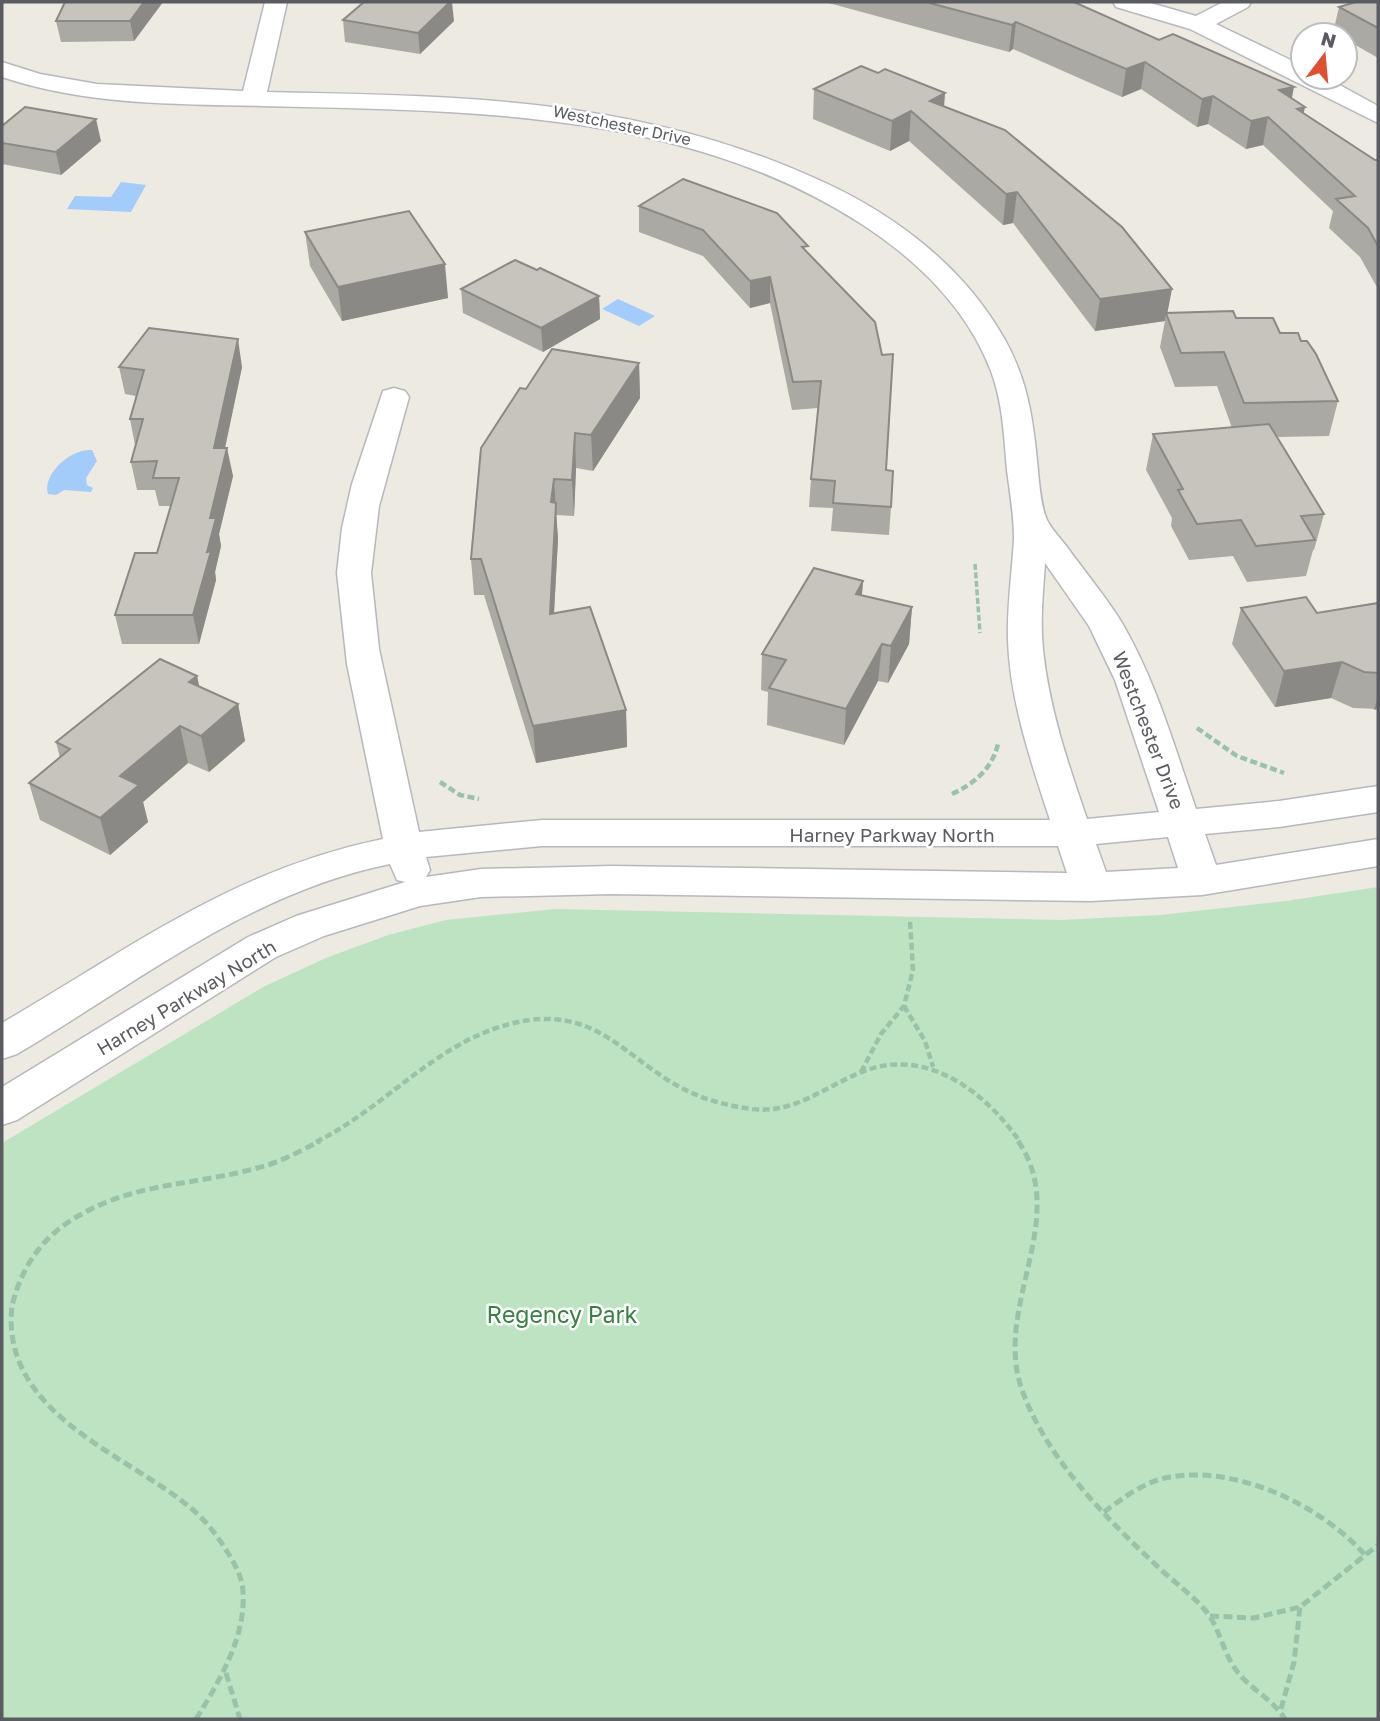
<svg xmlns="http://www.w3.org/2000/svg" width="1380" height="1721" font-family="'Golos Text',sans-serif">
	<rect width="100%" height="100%" fill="#eceae1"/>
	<path fill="#bee3c2" d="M1378 887V1719H2V1143L265 986 326 958 388 935 446 920 556 909 1060 920 1161 915 1286 901Z"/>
	<g fill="#a3ccfa">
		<path d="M121 182 146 185 131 212 67 209 75 196 111 197Z"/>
		<path d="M618 299 655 316 639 326 602 309Z"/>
		<path d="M92 450 97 461 86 478 87 485 93 488 91 492 64 490 56 495 48 494C42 474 71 448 92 450Z"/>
	</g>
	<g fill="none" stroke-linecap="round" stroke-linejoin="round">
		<g stroke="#b7b8bd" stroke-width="3">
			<g id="minor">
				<path d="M265 2H287L267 92C458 96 631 97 810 176 889 210 962 263 1005 340 1027 379 1033 418 1037 461 1039 479 1040 505 1047 520 1052 530 1061 539 1067 547 1085 572 1106 597 1122 623 1156 681 1174 746 1196 809L1279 801 1378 786V812L1279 827 1205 834 1216 865 1378 839V866L1202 895 1091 901 612 894 481 897 420 906 324 936 276 957 17 1120 2 1125V1087L248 937 296 916 405 882 397 880 390 864C250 892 137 983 17 1054L2 1059V1023C131 948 232 870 383 839L347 664 337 573 342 528 352 484 383 391 394 388 405 391 409 397 379 506 371 573 379 649 419 832 542 820H1050C1031 762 1010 701 1008 640 1007 606 1012 573 1014 539 1014 515 1010 494 1007 470 1004 437 1003 403 991 371 967 308 916 259 860 223 682 109 466 111 262 106 174 104 86 105 2 77V62L40 74 97 84 243 91ZM1045 563 1089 626 1115 680 1159 812 1087 819C1068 764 1049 708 1043 650 1040 621 1043 592 1045 563ZM1168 837 1178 868 1106 872 1096 844ZM542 846H1058L1067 873 612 866 481 869 426 877 430 870 426 857Z"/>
				<path d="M1113 2H1147L1196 16 1223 2H1251L1248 7 1216 24 1303 66V77H1325L1378 106V123L1190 29 1116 7Z"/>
			</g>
		</g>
		<path stroke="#98c3a8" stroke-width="3.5" stroke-dasharray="6 2.5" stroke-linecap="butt" d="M975 564 980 633"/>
		<g stroke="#98c3a8" stroke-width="4.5" stroke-dasharray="7 3.5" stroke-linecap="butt">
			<path d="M1197 728 1237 756 1284 773"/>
			<path d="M440 782 460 795 479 799"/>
			<path d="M952 794C975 783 992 769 998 744"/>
			<path d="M904 1006 925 1041 933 1067"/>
			<path d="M861 1072 881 1034 904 1006 913 970 910 921"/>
			<path d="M316 1142C391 1105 443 1032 530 1020 595 1012 622 1052 671 1082 695 1097 722 1105 751 1109 793 1114 822 1089 859 1073 924 1045 984 1090 1020 1142"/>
		</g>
		<g stroke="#98c3a8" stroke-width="5" stroke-dasharray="9 4.5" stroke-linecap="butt">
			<path d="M1018 1141C1071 1218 994 1304 1021 1387 1045 1457 1105 1517 1158 1567 1174 1582 1191 1594 1205 1610 1221 1629 1223 1656 1240 1675 1254 1691 1273 1700 1285 1719"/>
			<path d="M1104 1512C1123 1498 1145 1481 1170 1477 1238 1465 1322 1506 1366 1556"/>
			<path d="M1210 1616 1254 1618 1300 1607 1378 1545"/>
			<path d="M226 1673 240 1719"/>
			<path d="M1281 1709 1294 1662 1300 1607"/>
			<path d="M196 1719C219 1682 246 1637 243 1592 242 1577 236 1566 228 1553 217 1535 204 1518 187 1505 123 1453 0 1412 12 1306 20 1271 40 1240 70 1221 130 1182 192 1186 257 1168 279 1163 300 1151 320 1141"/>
		</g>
		<use href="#minor" fill="#fff" fill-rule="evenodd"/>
	</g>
	<g fill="#aba9a3">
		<path d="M163 2 134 41 61 42 56 21Z"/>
		<path d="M825 2H1074L1292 99 1304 114 1375 160H1378V289L1360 257 1329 228 1333 211 1263 145 1246 149 1208 124 1197 127 1141 89 1122 97 1013 49 1009 52Z"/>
		<path d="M1378 2V58L1345 39V35H1338L1333 33 1339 7Z"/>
		<path d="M343 20 454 21 420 54 345 42Z"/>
		<path d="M878 73 944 106 1167 313 1236 318 1301 341 1338 401 1329 436 1277 437 1324 514 1314 550H1313L1306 576 1247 582 1233 556 1189 560 1171 526 1172 518 1146 470 1153 434 1232 428 1217 386 1175 387 1160 347 1165 321 1095 331 1013 223 1003 225 909 141 890 151 813 119 814 89Z"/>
		<path d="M2 126 101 141 61 175 2 164Z"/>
		<path d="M639 206 808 253 886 470 891 507 889 535 831 531 833 508 809 507 811 479 818 408 792 410 770 303 750 308 703 256 639 232Z"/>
		<path d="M305 232 448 298 342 321 310 266Z"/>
		<path d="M537 270 599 296 600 319 543 352 463 313 461 289Z"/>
		<path d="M639 363 640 398 593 471 576 468 574 516 556 515 558 539 554 613 626 710 627 747 536 763 484 595H474L471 559 526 389Z"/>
		<path d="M119 367H242L225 448 233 476 219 534 221 546 215 572 216 580 199 644H122L115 615 157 553 171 506H159L155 490H137L131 462 135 445 130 419 136 396 125 394Z"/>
		<path d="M863 581 862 595 912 607 909 644 888 683 878 681 844 745 767 725 768 692 761 690 762 654Z"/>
		<path d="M1378 603V709L1353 708 1331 698 1275 707 1232 644 1241 608 1317 613Z"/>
		<path d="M197 676 199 687 238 704 245 741 209 772 188 763 143 802 148 822 110 855 40 820 29 783 60 758 56 742Z"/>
	</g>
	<g fill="#8b8985">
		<path d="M144 2H163L134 41 130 21Z"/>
		<path d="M450 2H452L454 21 420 54 418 33Z"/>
		<path d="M1016 22 1013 49 1009 52 1012 25Z"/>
		<path d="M1145 62 1141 89 1122 97 1126 69Z"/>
		<path d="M1294 87 1289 114 1279 90Z"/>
		<path d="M945 93 943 123 930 101Z"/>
		<path d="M1213 96 1208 124 1197 127 1202 99Z"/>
		<path d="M1305 107 1299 135 1297 109Z"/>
		<path d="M911 111 909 141 890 151 892 121Z"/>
		<path d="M1268 117 1263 145 1246 149 1251 121Z"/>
		<path d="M96 119 101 141 61 175 56 152Z"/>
		<path d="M1017 192 1013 223 1003 225 1006 194Z"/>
		<path d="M445 264 448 298 342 321 338 287Z"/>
		<path d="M770 277V303L750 308V281Z"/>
		<path d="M1172 289 1167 315 1166 313 1165 321 1095 331 1100 299Z"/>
		<path d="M599 296 600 319 543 352 541 328Z"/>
		<path d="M238 339 242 367 219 476 214 448Z"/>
		<path d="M639 363 640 398 593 471 591 435Z"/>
		<path d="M575 433 576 468 574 516 572 480Z"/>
		<path d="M227 448 233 476 219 534 221 546 215 572 216 580 199 644 193 615 207 552 210 518Z"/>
		<path d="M554 479 558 539 552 650 550 614 551 502Z"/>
		<path d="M863 581 860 617 856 594Z"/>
		<path d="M912 607 909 644 888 683 891 646Z"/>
		<path d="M882 644 878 681 844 745 846 709Z"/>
		<path d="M1342 662 1331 698 1275 707 1284 671Z"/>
		<path d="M197 676 205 712 189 682Z"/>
		<path d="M1378 697V709L1374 710Z"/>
		<path d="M238 704 245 741 209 772 201 736Z"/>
		<path d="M626 710 627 747 536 763 533 726Z"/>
		<path d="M180 726 188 763 143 802 148 822 110 855 100 818 120 776Z"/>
	</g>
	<g fill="#c7c4be" stroke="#8b8985" stroke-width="2">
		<path d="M65 2H144L130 21H56Z"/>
		<path d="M364 2H450L418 33 343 20Z"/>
		<path d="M926 2H1074L1159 40 1173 34 1294 87 1279 90 1305 107 1297 109 1375 160H1378V246L1368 228 1336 199 1355 196 1268 117 1251 121 1213 96 1202 99 1145 62 1126 69 1016 22 1012 25Z"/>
		<path d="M1356 2H1378V28L1339 7Z"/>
		<path d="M861 66 878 73 885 69 945 93 930 101 1005 130 1122 227 1172 289 1100 299 1017 192 1006 194 911 111 892 121 814 89Z"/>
		<path d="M25 107 96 119 56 152 2 143V126Z"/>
		<path d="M683 179 777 213 808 246 802 247 875 322 882 355 893 354 886 470 893 471 891 507 833 503 835 481 811 479 821 381 793 382 770 277 750 281 703 230 639 206Z"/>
		<path d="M409 211 445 264 338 287 305 232Z"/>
		<path d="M515 260 537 270 540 268 599 296 541 328 461 289Z"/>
		<path d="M1233 311 1236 318H1273L1280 333H1298L1301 341H1307L1316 354 1338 401 1244 403 1224 352 1181 353 1166 313Z"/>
		<path d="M149 328 238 339 214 448H227L210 518H216L207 552 211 551 193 615H115L135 553H157L179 478H153L157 461 131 462 143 419H130L144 370 119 367Z"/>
		<path d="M552 349 639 363 591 435 575 433 572 480 554 479 551 502 556 503 550 614 590 607 626 710 533 726 481 559H471L481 448 520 388 526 389Z"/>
		<path d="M1269 424 1324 514 1301 516 1315 540 1256 546 1241 520 1197 524 1178 490 1183 489 1153 434Z"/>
		<path d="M814 568 863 581 856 594 912 607 891 646 882 644 846 709 769 688 786 660 762 654Z"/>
		<path d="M1306 597 1317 613 1378 603V673L1364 672 1342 662 1284 671 1241 608Z"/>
		<path d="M160 659 197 676 189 682 238 704 201 736 180 726 120 776 139 785 100 818 29 783 70 749 56 742Z"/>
	</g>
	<g text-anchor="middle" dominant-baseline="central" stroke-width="5" stroke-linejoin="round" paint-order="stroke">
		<g font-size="16" fill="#5a5c61" stroke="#fff">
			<text transform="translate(622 125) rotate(12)">Westchester Drive</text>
		</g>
		<g font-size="19" fill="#5a5c61" stroke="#fff">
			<text transform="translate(1149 730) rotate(69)">Westchester Drive</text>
			<text x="892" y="834">Harney Parkway North</text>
			<text transform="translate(186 997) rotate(-31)">Harney Parkway North</text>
		</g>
		<g font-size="23" fill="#398142" stroke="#fff">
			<text x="562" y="1314">Regency Park</text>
		</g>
	</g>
	<rect width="1380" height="1721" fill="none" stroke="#5a5c61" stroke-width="7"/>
	<g transform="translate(1324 56) rotate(16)"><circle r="33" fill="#ffffff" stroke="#bdbec0" stroke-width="2"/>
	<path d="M0-5L12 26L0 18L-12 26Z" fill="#df5033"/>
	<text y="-10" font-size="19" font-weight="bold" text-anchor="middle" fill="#5a5c61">N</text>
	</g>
</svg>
